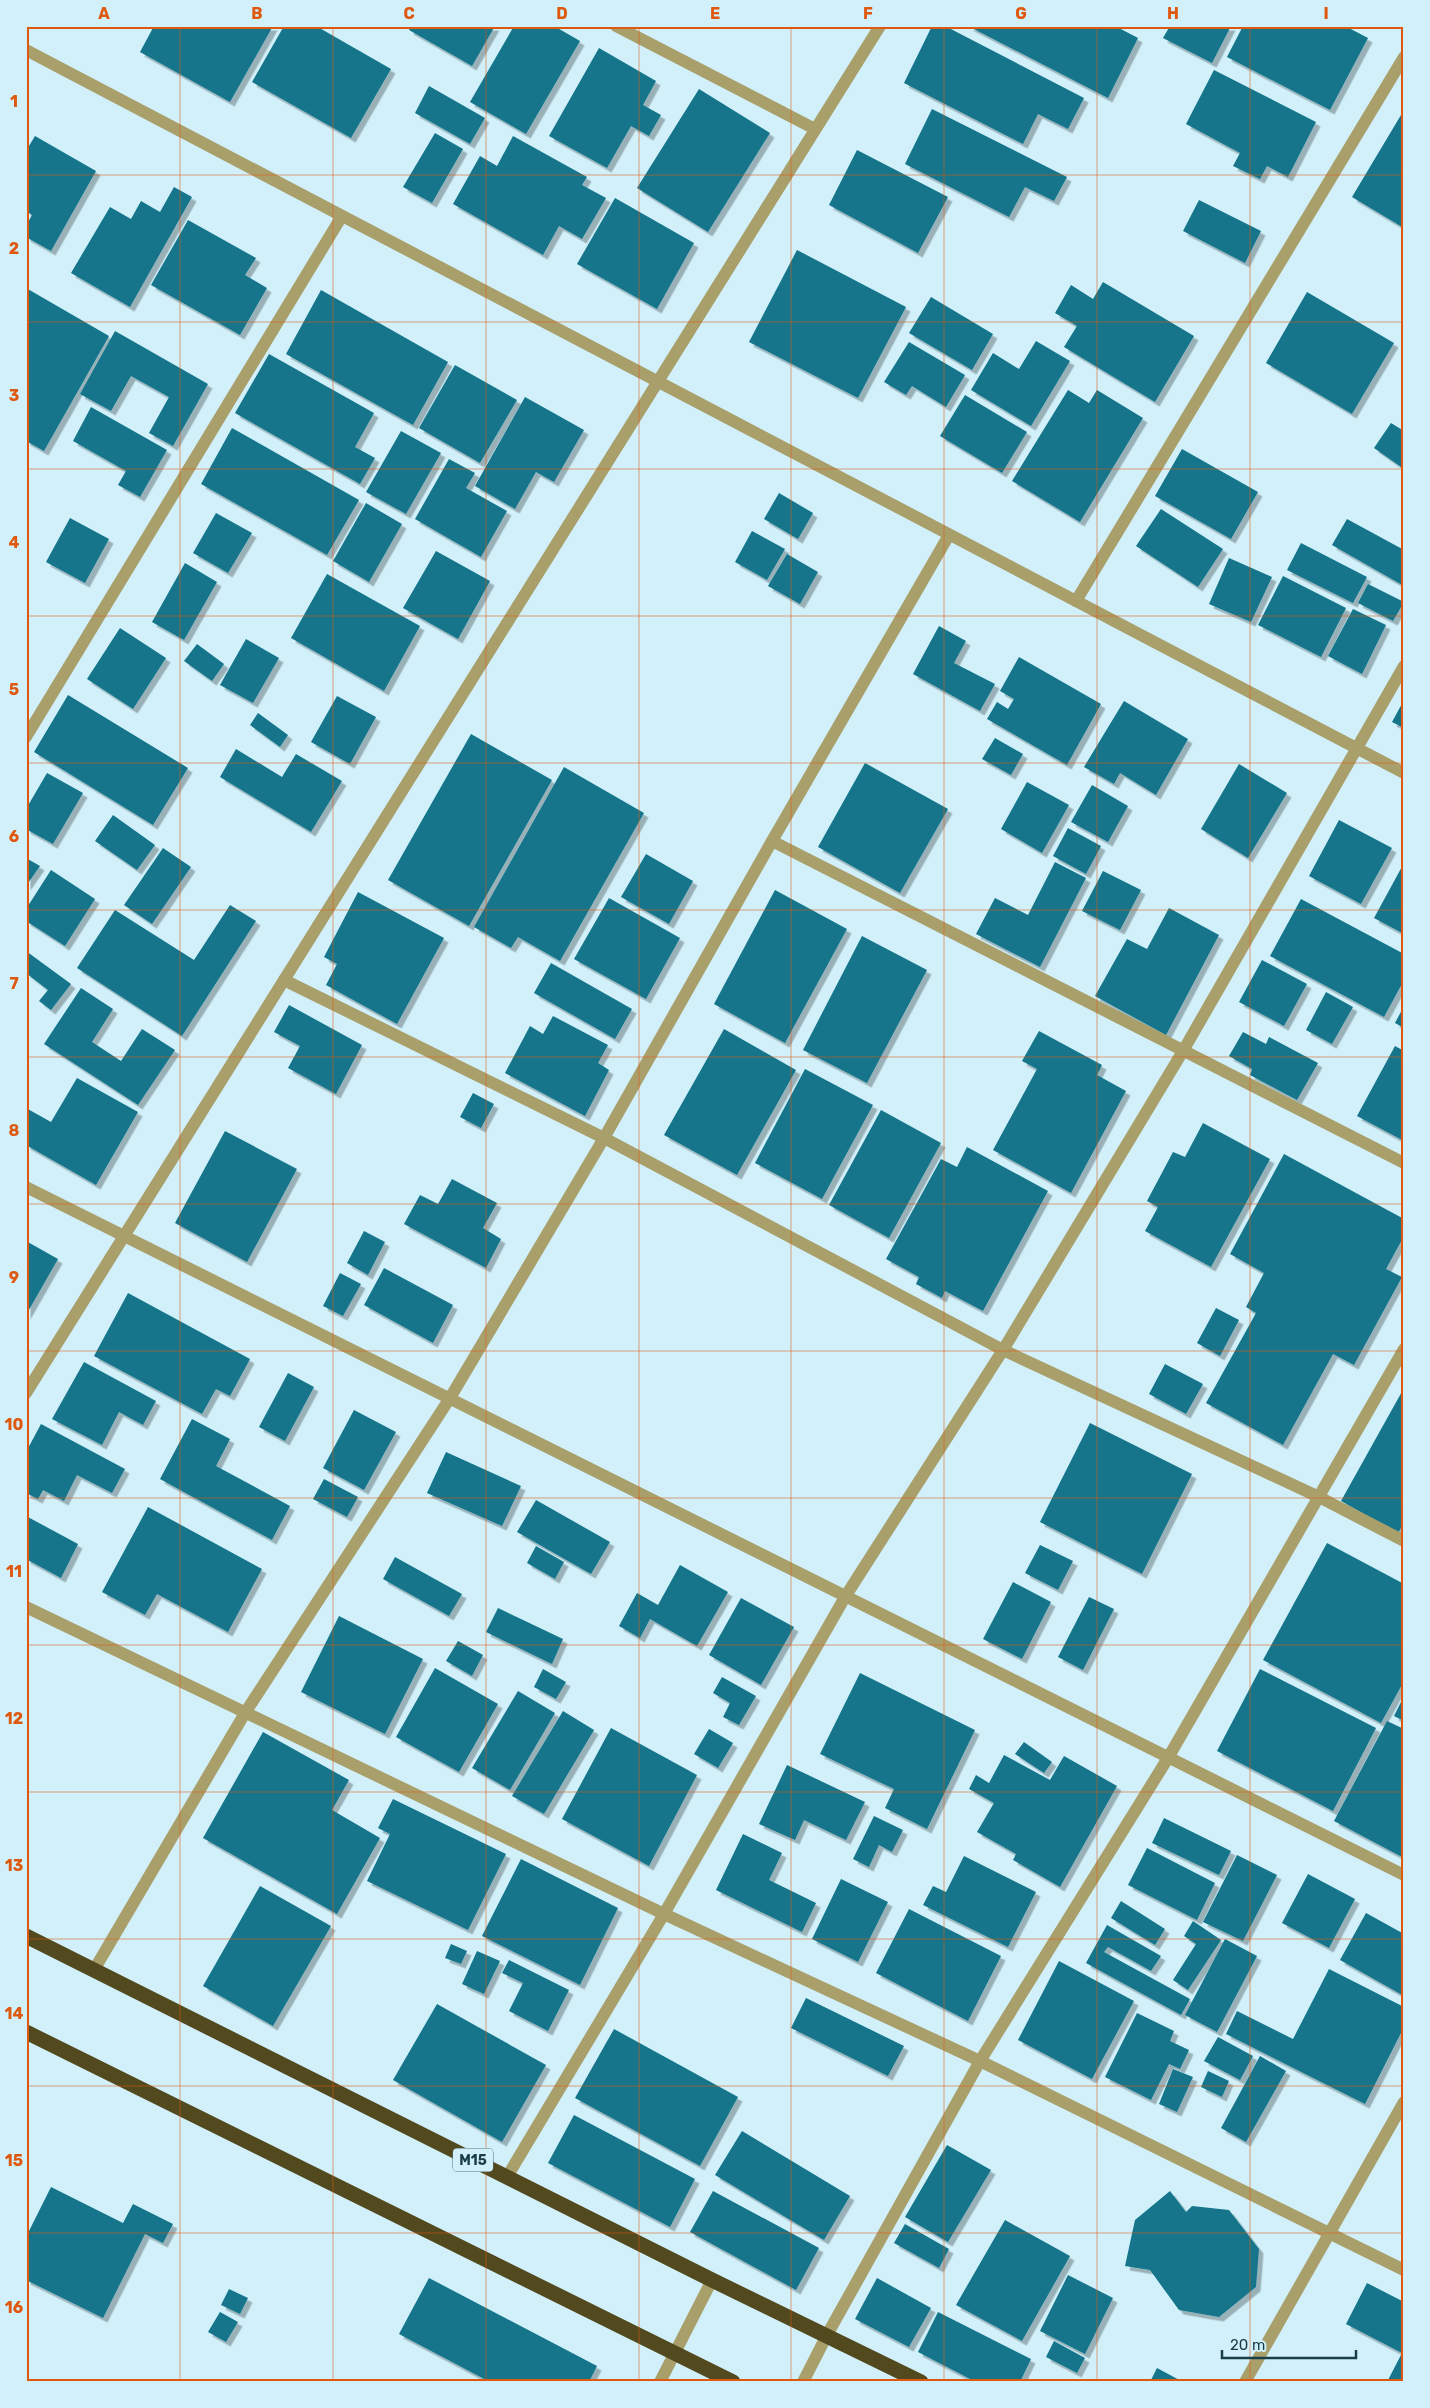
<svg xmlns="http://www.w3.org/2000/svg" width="1430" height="2408" viewBox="0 0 1430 2408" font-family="Rubik,sans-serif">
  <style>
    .building { fill: #12758b; filter: url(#shadow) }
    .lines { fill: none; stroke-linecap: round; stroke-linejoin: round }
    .street { stroke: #a99f6b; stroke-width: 12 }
    .highway { stroke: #52491e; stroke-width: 15 }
    .grid { fill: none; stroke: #de580f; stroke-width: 1; stroke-opacity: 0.55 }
    .labels { text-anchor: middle; stroke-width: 5; stroke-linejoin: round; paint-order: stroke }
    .shield { fill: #d1f0fa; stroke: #50737d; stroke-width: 1 }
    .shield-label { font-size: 14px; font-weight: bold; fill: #193e48 }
    .neatline { fill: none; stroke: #de580f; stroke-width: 2 }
    .grid-label { font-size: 16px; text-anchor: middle; font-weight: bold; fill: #de580f }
  </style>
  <defs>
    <filter id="shadow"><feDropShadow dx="4.5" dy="4.5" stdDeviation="0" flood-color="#0004"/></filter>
  </defs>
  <rect width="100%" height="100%" fill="#d1f0fa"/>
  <!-- building -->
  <g class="building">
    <path d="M154 26H273L230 102 140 52Z"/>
    <path d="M284 26H316L391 69 351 138 252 82Z"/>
    <path d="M411 26H495L472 66 409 30Z"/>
    <path d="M514 26H554L580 41 526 134 470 102Z"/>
    <path d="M932 26H945L1084 98 1068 129 1038 114 1023 144 904 83Z"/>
    <path d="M968 26H1115L1138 38 1108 98Z"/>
    <path d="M1170 26H1231L1212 63 1163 38Z"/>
    <path d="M1243 26H1345L1368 38 1330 110 1227 57Z"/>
    <path d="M599 48 656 81 643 105 661 115 649 136 631 126 607 168 549 136Z"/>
    <path d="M1214 70 1316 122 1288 177 1267 166 1260 179 1233 166 1240 153 1186 124Z"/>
    <path d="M429 86 485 118 470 144 415 113Z"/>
    <path d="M699 89 770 133 708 232 637 188Z"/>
    <path d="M932 109 1067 177 1054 201 1025 187 1009 217 905 164Z"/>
    <path d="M1404 110V228L1352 197Z"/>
    <path d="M435 133 463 149 432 203 403 187Z"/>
    <path d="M35 136 96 171 51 251 26 237V226L32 215 26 211V151Z"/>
    <path d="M513 136 587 177 582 185 606 198 582 239 559 226 543 255 453 204 480 156 497 166Z"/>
    <path d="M857 150 948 197 918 253 829 205Z"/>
    <path d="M174 187 192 197 130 307 71 273 110 207 131 219 141 201 160 212Z"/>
    <path d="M615 198 694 243 657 309 577 264Z"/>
    <path d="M1199 200 1261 231 1245 263 1183 231Z"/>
    <path d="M188 220 256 258 245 275 267 288 240 335 151 285Z"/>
    <path d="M797 250 906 307 858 398 749 342Z"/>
    <path d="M1103 282 1194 336 1155 402 1064 347 1077 326 1055 313 1071 285 1093 299Z"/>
    <path d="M26 288 109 336 44 451 26 441Z"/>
    <path d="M321 290 448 362 413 425 286 354Z"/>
    <path d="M1307 292 1394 343 1352 414 1266 363Z"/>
    <path d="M931 297 993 334 972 370 909 333Z"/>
    <path d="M115 331 208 384 173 446 149 433 169 397 131 376 111 411 80 394Z"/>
    <path d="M1036 341 1070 361 1031 426 971 390 993 353 1019 369Z"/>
    <path d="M909 342 965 375 946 407 912 386 906 395 884 382Z"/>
    <path d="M269 354 374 413 355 447 375 458 360 484 235 413Z"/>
    <path d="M455 365 517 400 480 463 419 428Z"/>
    <path d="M1068 390 1089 403 1097 390 1143 418 1080 522 1012 481Z"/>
    <path d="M965 395 1027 432 1002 473 940 436Z"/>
    <path d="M525 397 584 430 554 482 536 472 515 509 475 486Z"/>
    <path d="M91 407 167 450 140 497 118 485 126 471 73 441Z"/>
    <path d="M1391 423 1404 431V469L1374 448Z"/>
    <path d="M232 428 359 500 327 555 201 484Z"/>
    <path d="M401 431 441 453 406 514 366 492Z"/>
    <path d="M1182 449 1258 492 1231 539 1155 496Z"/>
    <path d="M449 459 475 473 466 488 507 511 481 557 415 519Z"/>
    <path d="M779 493 813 513 798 539 764 519Z"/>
    <path d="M366 503 402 524 369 582 333 561Z"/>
    <path d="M1161 509 1223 549 1198 587 1136 546Z"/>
    <path d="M216 513 252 533 228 573 193 553Z"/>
    <path d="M70 518 109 539 85 583 46 562Z"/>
    <path d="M1347 519 1404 550V586L1332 545Z"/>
    <path d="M752 531 785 549 767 580 735 562Z"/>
    <path d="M1301 543 1367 577 1353 603 1287 570Z"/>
    <path d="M436 551 490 581 458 639 403 608Z"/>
    <path d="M787 554 818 572 800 604 768 586Z"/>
    <path d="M1229 558 1272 577 1251 622 1209 604Z"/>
    <path d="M185 563 217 582 184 640 152 622Z"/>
    <path d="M327 574 420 626 384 691 291 638Z"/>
    <path d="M1283 576 1346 608 1321 657 1258 625Z"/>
    <path d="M1368 584 1404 602 1393 621 1358 603Z"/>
    <path d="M1353 609 1386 625 1362 674 1328 656Z"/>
    <path d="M939 626 966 641 954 663 995 684 980 711 913 674Z"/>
    <path d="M120 628 166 658 133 709 87 679Z"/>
    <path d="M246 639 279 658 253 703 220 685Z"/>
    <path d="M197 644 224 664 212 681 184 661Z"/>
    <path d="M1019 657 1101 704 1067 765 987 719 997 702 1008 709 1014 699 1000 691Z"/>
    <path d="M68 695 188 768 153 825 34 752Z"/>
    <path d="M337 696 376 717 350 764 311 742Z"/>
    <path d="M1404 700V728L1392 722Z"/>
    <path d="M1124 701 1188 739 1156 795 1120 773 1114 784 1084 767Z"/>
    <path d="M258 713 288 735 280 747 250 725Z"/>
    <path d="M471 734 552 780 469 926 388 880Z"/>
    <path d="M995 738 1023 754 1011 775 982 759Z"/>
    <path d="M236 749 282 777 296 754 342 781 311 832 220 777Z"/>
    <path d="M865 763 948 809 900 893 818 847Z"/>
    <path d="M1239 764 1287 793 1248 858 1201 829Z"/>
    <path d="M564 767 644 813 560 961 518 937 511 948 474 927Z"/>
    <path d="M47 773 83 793 53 844 26 829V809Z"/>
    <path d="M1027 782 1069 805 1042 853 1001 829Z"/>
    <path d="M1092 785 1128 806 1108 842 1071 822Z"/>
    <path d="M113 815 155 845 137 870 95 841Z"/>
    <path d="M1339 820 1392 848 1361 904 1309 876Z"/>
    <path d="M1068 828 1101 846 1086 874 1053 856Z"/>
    <path d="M163 848 191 867 152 924 124 905Z"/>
    <path d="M646 854 693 881 669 924 621 897Z"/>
    <path d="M26 858 40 866 26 886Z"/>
    <path d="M1055 862 1086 878 1040 967 976 934 995 898 1028 915Z"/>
    <path d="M1404 863V934L1374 918Z"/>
    <path d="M51 870 95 899 65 946 26 921V909Z"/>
    <path d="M1103 871 1141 890 1120 930 1082 911Z"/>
    <path d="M775 890 847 929 785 1043 714 1004Z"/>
    <path d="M358 892 444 938 397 1024 326 985 337 964 324 957Z"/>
    <path d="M609 898 680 938 646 999 574 959Z"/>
    <path d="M1301 899 1404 954V980L1384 1017 1270 956Z"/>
    <path d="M230 905 256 921 182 1036 77 968 115 910 194 960Z"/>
    <path d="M1169 908 1219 935 1166 1035 1095 996 1127 939 1147 949Z"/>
    <path d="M862 936 927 970 867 1083 803 1050Z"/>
    <path d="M26 951 71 984 51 1010 39 1001 48 990 26 973Z"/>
    <path d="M1262 960 1307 984 1284 1026 1239 1002Z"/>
    <path d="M551 963 632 1009 615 1039 534 993Z"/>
    <path d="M81 988 113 1009 92 1042 121 1061 142 1029 175 1050 138 1105 44 1044Z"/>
    <path d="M1326 992 1353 1007 1332 1044 1306 1030Z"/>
    <path d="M289 1005 362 1045 336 1094 288 1068 300 1046 274 1032Z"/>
    <path d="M1404 1006V1028L1395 1023Z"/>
    <path d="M553 1016 608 1045 598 1063 609 1070 585 1116 505 1073 530 1026 543 1034Z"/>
    <path d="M724 1029 796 1070 737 1175 664 1135Z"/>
    <path d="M1039 1031 1102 1065 1097 1075 1126 1091 1071 1193 993 1150 1037 1069 1022 1061Z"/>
    <path d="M1243 1032 1266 1044 1269 1037 1318 1063 1297 1100 1250 1075 1252 1069 1229 1056Z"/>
    <path d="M1395 1046 1404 1051V1141L1357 1116Z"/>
    <path d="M805 1069 873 1105 822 1199 755 1163Z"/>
    <path d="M77 1078 138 1112 96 1185 26 1145V1108L51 1122Z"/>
    <path d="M473 1093 494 1104 481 1128 460 1117Z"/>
    <path d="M881 1110 941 1143 889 1238 829 1205Z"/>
    <path d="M1203 1123 1270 1159 1211 1267 1145 1231 1158 1207 1147 1201 1173 1152 1185 1157Z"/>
    <path d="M225 1131 297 1169 247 1262 175 1223Z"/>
    <path d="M967 1147 1048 1191 983 1311 945 1291 942 1298 916 1284 919 1277 886 1259 941 1159 957 1167Z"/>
    <path d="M1284 1154 1404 1219V1236L1386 1269 1402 1277 1354 1365 1333 1354 1283 1445 1206 1403 1256 1313 1246 1307 1264 1273 1230 1254Z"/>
    <path d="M452 1179 497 1203 483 1228 501 1239 486 1268 404 1224 420 1195 438 1204Z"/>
    <path d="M364 1231 385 1242 368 1275 347 1263Z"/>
    <path d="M26 1241 58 1259 26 1315Z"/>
    <path d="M384 1268 453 1305 433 1343 364 1305Z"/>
    <path d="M340 1273 361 1284 343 1316 323 1306Z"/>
    <path d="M128 1293 250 1359 230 1396 216 1389 202 1414 94 1356Z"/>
    <path d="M1216 1308 1239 1320 1220 1356 1197 1343Z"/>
    <path d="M84 1362 156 1401 143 1425 119 1412 102 1445 52 1419Z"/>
    <path d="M1165 1364 1203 1384 1186 1414 1149 1394Z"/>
    <path d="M288 1373 314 1387 285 1441 259 1427Z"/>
    <path d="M1404 1388V1523L1398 1533 1341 1501Z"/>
    <path d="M354 1410 396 1432 364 1490 323 1468Z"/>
    <path d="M192 1419 230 1439 216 1466 290 1506 272 1540 160 1479Z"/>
    <path d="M1090 1423 1192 1474 1142 1574 1040 1522Z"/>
    <path d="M41 1424 125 1469 112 1493 77 1475 64 1501 43 1490 38 1499 26 1493V1452Z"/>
    <path d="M446 1452 521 1486 502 1526 427 1493Z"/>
    <path d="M324 1479 358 1497 347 1517 313 1499Z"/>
    <path d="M536 1500 610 1542 591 1574 517 1532Z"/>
    <path d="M148 1507 262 1569 228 1632 157 1594 145 1615 102 1592Z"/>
    <path d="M26 1516 78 1544 61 1578 26 1559Z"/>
    <path d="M1327 1543 1404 1584V1681L1381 1723 1263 1660Z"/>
    <path d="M1040 1545 1073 1561 1058 1590 1025 1573Z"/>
    <path d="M536 1546 564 1562 555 1579 527 1563Z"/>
    <path d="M395 1557 462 1594 449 1616 383 1579Z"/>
    <path d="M680 1565 728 1592 697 1646 650 1619 640 1638 619 1626 637 1593 658 1605Z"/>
    <path d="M1013 1582 1051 1602 1022 1659 983 1639Z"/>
    <path d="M1089 1597 1114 1609 1083 1670 1058 1657Z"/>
    <path d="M741 1598 794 1627 761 1685 709 1655Z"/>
    <path d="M498 1608 563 1639 552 1664 486 1632Z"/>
    <path d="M339 1616 423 1659 385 1734 301 1692Z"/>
    <path d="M458 1641 483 1655 472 1676 446 1661Z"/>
    <path d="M435 1668 498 1704 459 1772 396 1737Z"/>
    <path d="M543 1669 566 1682 556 1699 534 1687Z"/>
    <path d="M1260 1669 1376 1728 1333 1811 1217 1751Z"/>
    <path d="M860 1673 975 1730 927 1829 885 1808 894 1789 820 1754Z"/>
    <path d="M722 1677 756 1696 739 1725 723 1717 730 1703 713 1693Z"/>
    <path d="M518 1691 555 1713 510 1790 472 1768Z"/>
    <path d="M1404 1696V1721L1394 1716Z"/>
    <path d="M563 1711 594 1730 544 1814 512 1796Z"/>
    <path d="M1387 1721 1404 1729V1858L1334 1821Z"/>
    <path d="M611 1728 697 1775 649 1866 562 1819Z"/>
    <path d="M709 1729 733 1743 718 1768 694 1754Z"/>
    <path d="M263 1732 349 1780 332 1810 380 1838 337 1914 203 1838Z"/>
    <path d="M1024 1742 1052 1762 1044 1773 1015 1754Z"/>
    <path d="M1004 1755 1050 1780 1064 1756 1117 1786 1060 1887 1013 1860 1016 1854 977 1832 994 1803 969 1789 976 1775 989 1783Z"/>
    <path d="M787 1765 865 1802 846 1840 804 1820 795 1840 759 1824Z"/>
    <path d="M393 1799 506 1854 468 1930 367 1881 390 1834 378 1828Z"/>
    <path d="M874 1816 903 1830 892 1852 879 1845 869 1867 853 1859Z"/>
    <path d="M1164 1818 1231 1851 1219 1875 1152 1843Z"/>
    <path d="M743 1834 782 1853 769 1880 816 1903 802 1932 716 1890Z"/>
    <path d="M1147 1848 1215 1883 1197 1920 1128 1885Z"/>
    <path d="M1237 1855 1277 1875 1243 1941 1203 1922Z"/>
    <path d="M964 1856 1036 1892 1008 1947 923 1905 933 1886 946 1892Z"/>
    <path d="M521 1859 618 1908 580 1985 482 1936Z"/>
    <path d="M1308 1874 1355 1899 1329 1948 1282 1923Z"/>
    <path d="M841 1879 888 1902 858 1962 812 1939Z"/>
    <path d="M260 1886 331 1926 273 2026 203 1986Z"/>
    <path d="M1121 1901 1165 1929 1155 1945 1111 1918Z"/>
    <path d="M909 1909 1001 1956 968 2021 876 1973Z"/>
    <path d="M1366 1913 1404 1934V1996L1340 1960Z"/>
    <path d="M1193 1921 1221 1940 1188 1990 1173 1980 1196 1944 1184 1936Z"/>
    <path d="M1107 1925 1161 1956 1151 1971 1108 1947 1104 1952 1190 1999 1181 2015 1086 1963Z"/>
    <path d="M1225 1939 1257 1956 1217 2032 1185 2015Z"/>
    <path d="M451 1944 467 1951 461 1964 445 1958Z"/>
    <path d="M477 1951 500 1961 484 1994 462 1984Z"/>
    <path d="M509 1960 569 1990 548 2031 509 2011 523 1983 502 1973Z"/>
    <path d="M1059 1961 1134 2001 1092 2079 1018 2040Z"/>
    <path d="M1329 1969 1404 2007V2027L1365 2104 1226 2034 1237 2011 1293 2039Z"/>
    <path d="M806 1998 904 2046 888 2076 791 2028Z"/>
    <path d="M437 2004 546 2065 502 2142 393 2080Z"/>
    <path d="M1137 2013 1174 2031 1170 2041 1189 2050 1180 2069 1169 2064 1151 2100 1105 2077Z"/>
    <path d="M614 2029 738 2097 700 2166 575 2098Z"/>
    <path d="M1218 2037 1253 2056 1240 2080 1204 2061Z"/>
    <path d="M1260 2056 1286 2071 1246 2142 1221 2128Z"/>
    <path d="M1173 2069 1193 2077 1177 2112 1159 2104Z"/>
    <path d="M1208 2071 1229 2081 1222 2097 1201 2087Z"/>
    <path d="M574 2115 695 2179 670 2227 548 2163Z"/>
    <path d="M742 2131 850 2196 824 2240 715 2175Z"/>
    <path d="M947 2145 991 2170 948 2242 905 2217Z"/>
    <path d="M51 2187 123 2223 133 2204 173 2224 163 2243 145 2234 103 2318 26 2280V2237Z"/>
    <path d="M713 2191 819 2248 796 2290 690 2232Z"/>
    <path d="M1170 2191 1186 2212 1192 2206 1229 2210 1259 2249 1256 2287 1219 2317 1179 2310 1150 2270 1125 2266 1135 2220Z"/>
    <path d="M1005 2220 1070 2256 1022 2341 956 2305Z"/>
    <path d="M905 2224 949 2249 939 2268 894 2243Z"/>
    <path d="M1068 2275 1113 2298 1085 2354 1040 2331Z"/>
    <path d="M429 2278 597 2366 589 2382H490L399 2334Z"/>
    <path d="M877 2278 931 2308 909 2347 855 2319Z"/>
    <path d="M1367 2283 1404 2302V2382H1387L1402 2353 1346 2324Z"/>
    <path d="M229 2289 248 2298 240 2314 221 2305Z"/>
    <path d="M220 2312 238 2322 226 2342 208 2332Z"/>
    <path d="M938 2312 1031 2359 1020 2382H976L918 2352Z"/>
    <path d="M1054 2341 1085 2358 1077 2373 1046 2357Z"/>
    <path d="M1157 2368 1183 2382H1150Z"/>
  </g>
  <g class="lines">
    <!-- street -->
    <g class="street">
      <path d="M616 26 815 129"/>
      <path d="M26 50 1404 773"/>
      <path d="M1076 601 1404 57"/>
      <path d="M26 737 342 216"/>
      <path d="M772 841 1404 1163"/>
      <path d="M284 980 604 1138 1003 1350 1319 1497 1404 1541"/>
      <path d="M26 1187 1404 1875"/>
      <path d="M26 1393 880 26"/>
      <path d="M26 1607 664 1914 980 2061 1404 2270"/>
      <path d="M94 1970 245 1713 450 1398 604 1138 772 841 949 535"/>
      <path d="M507 2177 664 1914 845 1597 1003 1350 1183 1051 1404 666"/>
      <path d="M660 2382 712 2280"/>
      <path d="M803 2382 827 2335 980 2061 1168 1758 1404 1349"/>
      <path d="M1245 2382 1404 2102"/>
    </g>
    <!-- highway -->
    <g class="highway">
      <path d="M26 1936 712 2280 921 2382"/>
      <path d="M26 2032 733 2382"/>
    </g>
  </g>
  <!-- grid -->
  <path class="grid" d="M180 26V2382M333 26V2382M486 26V2382M639 26V2382M791 26V2382M944 26V2382M1097 26V2382M1250 26V2382M26 175H1404M26 322H1404M26 469H1404M26 616H1404M26 763H1404M26 910H1404M26 1057H1404M26 1204H1404M26 1351H1404M26 1498H1404M26 1645H1404M26 1792H1404M26 1939H1404M26 2086H1404M26 2233H1404"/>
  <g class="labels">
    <!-- shield labels -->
    <rect class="shield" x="453" y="2148.5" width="40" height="23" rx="4"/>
    <g class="shield-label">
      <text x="473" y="2165">M15</text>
    </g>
  </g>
  <!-- border -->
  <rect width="1430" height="2408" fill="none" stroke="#d1f0fa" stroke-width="55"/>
  <!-- scale -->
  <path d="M1222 2350v8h134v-8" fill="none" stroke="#193e48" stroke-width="2.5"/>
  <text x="1230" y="2350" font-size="15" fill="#193e48" stroke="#d1f0fa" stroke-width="4" paint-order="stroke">20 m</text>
  <rect x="28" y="28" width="1374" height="2352" class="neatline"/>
  <g class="grid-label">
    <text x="104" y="19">A</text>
    <text x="257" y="19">B</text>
    <text x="409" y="19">C</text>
    <text x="562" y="19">D</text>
    <text x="715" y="19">E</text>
    <text x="868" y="19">F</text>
    <text x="1021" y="19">G</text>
    <text x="1173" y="19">H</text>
    <text x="1326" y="19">I</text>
    <text x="14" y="107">1</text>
    <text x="14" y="254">2</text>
    <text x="14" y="401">3</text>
    <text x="14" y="548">4</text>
    <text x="14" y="695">5</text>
    <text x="14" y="842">6</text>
    <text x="14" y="989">7</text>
    <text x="14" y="1136">8</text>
    <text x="14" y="1283">9</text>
    <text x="14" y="1430">10</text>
    <text x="14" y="1577">11</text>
    <text x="14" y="1724">12</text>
    <text x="14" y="1871">13</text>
    <text x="14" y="2019">14</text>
    <text x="14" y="2166">15</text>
    <text x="14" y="2313">16</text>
  </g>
</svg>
